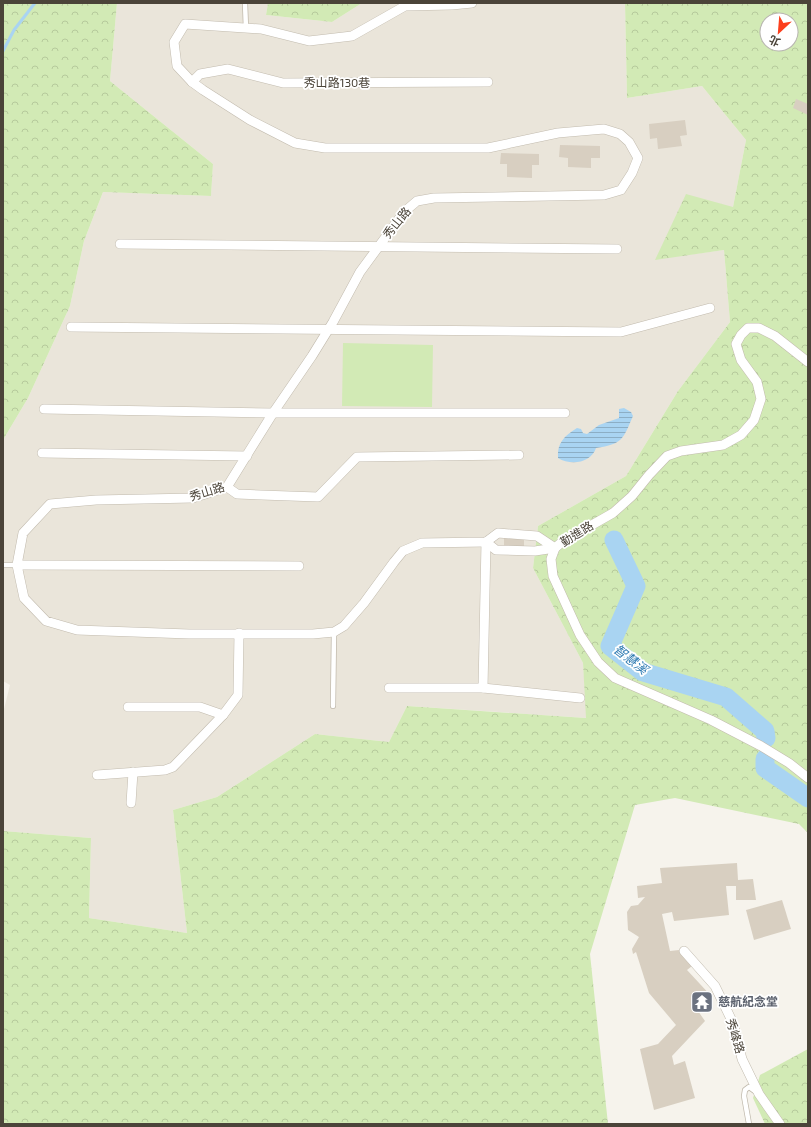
<svg xmlns="http://www.w3.org/2000/svg" width="811" height="1127" viewBox="0 0 811 1127" font-family="'Exo 2','Noto Sans TC',sans-serif">
  <style>
    .residential { fill: #eae5da }
    .forest { fill: url(#forest-crowns); fill-rule: evenodd }
    .garden { fill: #d2eab5 }
    .water { fill: url(#water-rules) }
    .lines { fill: none; stroke-linecap: round; stroke-linejoin: round }
    .stream { stroke: #a9d4f2; stroke-width: 3 }
    .river { stroke: #a9d4f2; stroke-width: 19 }
    .building { fill: #d8cfc1 }
    .lane-casing { stroke: #c2bbae; stroke-width: 6 }
    .street-casing { stroke: #c2bbae; stroke-width: 10 }
    .lane { stroke: #fff; stroke-width: 4.5 }
    .street { stroke: #fff; stroke-width: 9 }
    .labels { text-anchor: middle; stroke-width: 3.5; stroke-linejoin: round; paint-order: stroke }
    .street-label { font-size: 12px; fill: #4b4439; stroke: #fff }
    .worship-label { font-size: 12px; font-weight: bold; fill: #5b616d; stroke: #fff; text-anchor: start }
    .water-label { font-size: 13px; font-style: italic; fill: #2e7ab2; stroke: #fff }
  </style>
  <defs>
    <pattern id="forest-crowns" width="20" height="18" patternUnits="userSpaceOnUse"><rect width="20" height="18" fill="#d2eab5"/><path d="M2 6a3 3 0 1 1 6 0M12 15a3 3 0 1 1 6 0" fill="none" stroke="#b6ca9c"/></pattern>
    <pattern id="water-rules" width="6" height="5" patternUnits="userSpaceOnUse"><rect width="6" height="5" fill="#a9d4f2"/><path d="M0 2.5h6" fill="none" stroke="#8caec5"/></pattern>
  </defs>
  <rect width="100%" height="100%" fill="#f6f3ec"/>
  <!-- residential -->
  <path class="residential" d="M117 3H268L266 15 332 22 362 3H625L627 98 702 86 746 140 733 207 656 259 724 250 730 322 678 391 626 476 538 526 533 568 583 663 587 718 407 706 389 742 315 734 217 797 173 810 187 933 89 918 91 838 3 831V713L10 685 3 681V440L28 398 70 306 84 241 103 192 211 196 213 164 110 81Z"/>
  <!-- forest -->
  <g class="forest">
    <path d="M3 3H117L110 81 213 164 211 196 103 192 84 241 70 306 28 398 3 440Z"/>
    <path d="M268 3H362L332 22 266 15Z"/>
    <path d="M625 3H808V833L799 824 675 798 635 805 590 954 608 1124H3V831L91 838 89 918 187 933 173 810 217 797 315 734 389 742 407 706 586 718 583 663 533 568 538 526 626 476 678 391 730 322 724 250 655 260 686 194 733 207 746 140 702 86 627 98ZM767 20H791V44H767Z"/>
    <path d="M808 1049V1124H765L753 1098 760 1075Z"/>
  </g>
  <!-- garden -->
  <path class="garden" d="M343 343 433 345 432 407 342 406Z"/>
  <!-- water -->
  <path class="water" d="M624 408 631 412 633 416C623 439 623 444 596 448 591 463 571 466 558 458 557 443 564 436 577 428L581 429 583 433 587 434 599 425 619 418V409Z"/>
  <g class="lines">
    <!-- stream -->
    <path class="stream" d="M3 51 14 30 35 3"/>
    <!-- river -->
    <g class="river">
      <path d="M614 540 636 586 610 646 643 672 726 697 765 731 766 738"/>
      <path d="M765 759V768L808 798"/>
    </g>
  </g>
  <!-- building -->
  <g class="building">
    <path d="M796 99 808 104V115L793 108Z"/>
    <path d="M685 120 687 135 680 136 682 146 658 149 657 138 650 139 649 124Z"/>
    <path d="M560 145 600 146V158H591V168L568 167V158L559 157Z"/>
    <path d="M501 153 539 154V165H532V178L507 177V164H500Z"/>
    <path d="M504 538 524 539V547L504 546Z"/>
    <path d="M737 863 738 880 753 879 756 900H736V886H726L729 915 674 921 672 912 662 914 670 951 679 950 692 966 687 970 713 998 698 1011 705 1021 672 1056 674 1065 685 1061 695 1098 654 1110 640 1049 658 1044 676 1025 649 993 636 952 633 954 632 949 639 937 628 930 627 912 631 906 638 905 645 897 638 898 637 886 662 883 660 868Z"/>
    <path d="M782 900 791 929 754 940 746 910Z"/>
  </g>
  <g class="lines">
    <!-- lane casing -->
    <g class="lane-casing">
      <g id="lane">
        <path d="M245 3 246 29"/>
        <path d="M3 565H17"/>
        <path d="M333 706 334 632"/>
        <path d="M749 1124 744 1096 745 1090 749 1087 756 1092"/>
      </g>
    </g>
    <!-- street casing -->
    <g class="street-casing">
      <g id="street">
        <path d="M472 3 452 5 405 6 352 36 309 41 261 29 185 24 174 42 177 66 192 82 203 90 250 120 295 143 325 148H488L558 133 604 129 620 134 629 142 638 158 632 173 621 190 604 195 434 198 417 201 404 212 360 272 333 322 312 356 273 413 227 487 193 498 96 500 50 504 23 533 17 565 24 598 46 621 77 630 189 634H313L334 632 344 626 364 603 394 562 403 551 422 543 486 542 498 533 537 536 555 548"/>
        <path d="M192 82 200 74 228 69 283 83 488 82"/>
        <path d="M120 244 617 249"/>
        <path d="M71 327 621 332 710 308"/>
        <path d="M808 362 775 336 759 328H748L741 335 736 344 741 360 757 382 761 399 754 420 741 435 723 445 681 451 667 456 649 475 632 496 613 513 562 542 555 548 551 559 553 576 580 635 598 662 615 678 711 720 761 746 789 763 808 778"/>
        <path d="M44 409 273 413H565"/>
        <path d="M42 453 247 456"/>
        <path d="M227 487 237 494 318 497 357 457 519 455"/>
        <path d="M486 542 496 550 535 551 555 548"/>
        <path d="M17 565 299 566"/>
        <path d="M389 688H483L580 698"/>
        <path d="M483 688 486 542"/>
        <path d="M128 707H200L223 715"/>
        <path d="M97 775 165 770 173 767 223 715 238 695 239 633"/>
        <path d="M131 803 133 772"/>
        <path d="M684 951 715 986 733 1023 742 1059 759 1094 780 1124"/>
      </g>
    </g>
    <!-- lane -->
    <use href="#lane" class="lane"/>
    <!-- street -->
    <use href="#street" class="street"/>
  </g>
  <!-- icons -->
  <defs>
    <g id="temple-square" transform="scale(1.15)"><rect x="-9" y="-9" width="18" height="18" rx="4" fill="#6b7280" stroke="#fff"/><path d="M0-6L5-2H3V0L6.5 2.5H4V6H1.5V3h-3V6H-4V2.5H-6.5L-3 0V-2H-5Z" fill="#fff"/></g>
  </defs>
  <g fill-rule="evenodd">
    <use href="#temple-square" x="702" y="1002"/>
  </g>
  <g class="labels">
    <!-- street labels -->
    <g class="street-label">
      <text x="337" y="87">秀山路130巷</text>
      <text transform="translate(397 223) rotate(-51)" y="4">秀山路</text>
      <text transform="translate(207 492) rotate(-17)" y="4">秀山路</text>
      <text transform="translate(577 534) rotate(-32)" y="4">勤進路</text>
      <text transform="translate(735 1036) rotate(73)" y="4">秀峰路</text>
    </g>
    <!-- worship labels -->
    <g class="worship-label">
      <text x="718" y="1006">慈航紀念堂</text>
    </g>
    <!-- water labels -->
    <g class="water-label">
      <text transform="translate(631 659) rotate(38)" y="5">智慧溪</text>
    </g>
  </g>
  <!-- border -->
  <rect width="811" height="1127" fill="none" stroke="#4b4439" stroke-width="8"/>
  <!-- north arrow -->
  <g transform="translate(779 32) rotate(206)"><circle r="19" fill="#ffffff" stroke="#b7b4b0"/>
  <path d="M0-3L7 15L0 10L-7 15Z" fill="#fc3f1d"/>
  <text y="-6" font-size="11" font-weight="bold" text-anchor="middle" fill="#4b4439">北</text>
  </g>
</svg>
